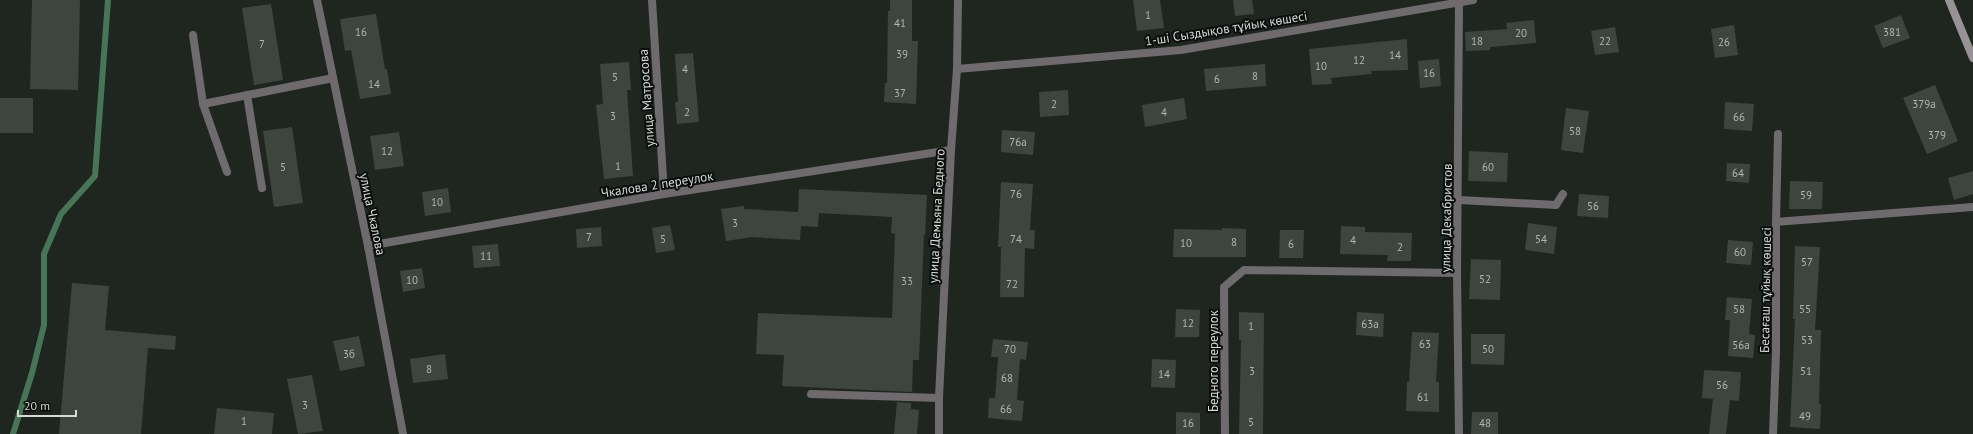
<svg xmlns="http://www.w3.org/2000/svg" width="1973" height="434" viewBox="0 0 1973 434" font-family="'PT Sans',sans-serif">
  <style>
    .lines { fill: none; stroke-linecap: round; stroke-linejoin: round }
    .stream { stroke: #487458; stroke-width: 6 }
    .building { fill: #3e453f }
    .lane { stroke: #6e6a6d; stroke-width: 8 }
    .street { stroke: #6e6a6d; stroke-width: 8 }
    .secondary { stroke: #989297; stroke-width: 8 }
    .labels { text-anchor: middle; stroke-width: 4; stroke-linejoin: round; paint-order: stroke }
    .number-label { font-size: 11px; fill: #b0b5b1 }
    .street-label { font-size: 13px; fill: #d6dad7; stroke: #0b0e0c }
  </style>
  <rect width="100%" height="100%" fill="#1f2620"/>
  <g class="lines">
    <!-- stream -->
    <path class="stream" d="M13 434 32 373 44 325V254L61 214 95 176 108 0"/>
  </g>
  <!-- building -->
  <g class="building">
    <path d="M32 0H80L78 90 30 89Z"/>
    <path d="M890 0H912V41H918L916 104 884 102 885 83H887L888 11H890Z"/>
    <path d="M1133 0H1160L1164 28 1137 31Z"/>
    <path d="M1233 0H1252L1254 14 1235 16Z"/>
    <path d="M271 4 283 80 254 85 242 8Z"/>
    <path d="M376 14 385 69H387L391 94 360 99 351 50 345 51 340 19Z"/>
    <path d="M1901 15 1910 38 1883 48 1874 26Z"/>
    <path d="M1534 20 1536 43 1490 47V50L1466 51 1465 32 1507 29 1506 23Z"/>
    <path d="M1734 25 1738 55 1715 58 1711 29Z"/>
    <path d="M1615 27 1619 52 1595 55 1591 31Z"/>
    <path d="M1407 39 1408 70 1371 71 1372 74 1331 78 1332 84 1312 85 1309 49Z"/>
    <path d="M693 53 699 122 677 124 675 102H678L675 54Z"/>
    <path d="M1439 59 1441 86 1420 88 1418 61Z"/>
    <path d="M629 62 631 90H627L633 176 604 179 596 105 603 104 600 64Z"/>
    <path d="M1265 64 1266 86 1206 91 1204 69Z"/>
    <path d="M1935 85 1958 141 1927 154 1903 98Z"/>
    <path d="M1068 90 1069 115 1040 117 1039 92Z"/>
    <rect x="0" y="98" width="33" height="35"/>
    <path d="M1184 98 1187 119 1145 127 1142 105Z"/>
    <path d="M1725 102 1754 104 1752 131 1724 129Z"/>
    <path d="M1566 108 1589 111 1583 153 1561 150Z"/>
    <path d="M292 127 303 203 274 207 263 131Z"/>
    <path d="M1002 130 1035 132 1033 155 1001 152Z"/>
    <path d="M399 132 404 166 375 170 370 136Z"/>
    <path d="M1469 151 1508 153 1507 182 1468 181Z"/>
    <path d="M1727 163 1750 164 1749 183 1726 181Z"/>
    <path d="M1973 171V194L1954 200 1948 178Z"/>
    <path d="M1790 181 1823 182 1822 209H1789Z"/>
    <path d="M1001 182 1033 184 1030 230H1035L1034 249 1025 248 1024 297H1000L1001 247H998Z"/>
    <path d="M448 188 451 212 425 216 422 192Z"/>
    <path d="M799 189 927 195 925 235H924L919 360H913L912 392 782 386 784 355 756 354 758 313 892 318 895 234 891 233 892 217 819 213 818 227 801 226 800 240 752 237 726 241 721 209 744 206V209L798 212Z"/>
    <path d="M1579 194 1609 196 1608 218 1577 216Z"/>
    <path d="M1528 223 1557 227 1554 254 1525 250Z"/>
    <path d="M670 225 675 250 656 253 652 228Z"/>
    <path d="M1341 226 1365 227V232L1412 233 1411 261H1387L1388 255 1340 254Z"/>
    <path d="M601 227 602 246 577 248 576 229Z"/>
    <path d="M1222 228 1246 229V257H1173L1174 229 1222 230Z"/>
    <path d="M1280 230H1304L1303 258H1279Z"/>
    <path d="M1728 240 1753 242 1751 265 1726 263Z"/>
    <path d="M498 244 500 266 474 268 472 246Z"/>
    <path d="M1795 246 1820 247 1815 330H1821L1819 404H1821L1820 429 1790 427 1795 319H1793Z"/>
    <path d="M1471 259 1501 260 1500 300 1469 299Z"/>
    <path d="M422 268 425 288 403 292 400 271Z"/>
    <path d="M72 283 109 286 105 330 176 336 175 350 148 348 141 434H59Z"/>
    <path d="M1727 297 1752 299 1749 334 1755 335 1753 358 1728 356 1730 320H1725Z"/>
    <path d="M1176 309 1200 310 1199 337H1175Z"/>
    <path d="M1239 312 1264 313 1263 434H1239L1241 340H1239Z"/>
    <path d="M1357 312 1384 314 1383 337 1356 335Z"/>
    <path d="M1412 332 1439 333 1436 382H1439V412L1406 411 1407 382H1409Z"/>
    <path d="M1471 334H1505L1504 365 1471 364Z"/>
    <path d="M359 336 365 366 340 371 333 341Z"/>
    <path d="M993 339 1028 342 1026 360 1020 359 1017 400 1024 401 1022 421 988 418 989 398H995L998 357H991Z"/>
    <path d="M445 354 448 379 413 383 410 359Z"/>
    <path d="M1152 359 1176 360 1175 388 1151 387Z"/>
    <path d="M1704 370 1741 372 1739 401 1730 400 1726 434H1709L1713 399 1702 398Z"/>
    <path d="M312 375 323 431 298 434 287 379Z"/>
    <path d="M897 402 911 403V409L919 410 917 434H894Z"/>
    <path d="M217 408 274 413 272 434H214Z"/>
    <path d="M1176 412 1200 413V434H1176Z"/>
    <path d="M1472 412H1498V434H1471Z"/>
  </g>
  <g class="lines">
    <!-- lane -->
    <path class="lane" d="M811 394 939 398"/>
    <!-- street -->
    <g class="street">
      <path d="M317 0 368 246 403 434"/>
      <path d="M652 0 664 194"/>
      <path d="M193 35 203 104 227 172"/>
      <path d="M957 69 1181 50 1473 0"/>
      <path d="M247 95 262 188"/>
      <path d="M203 104 333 78"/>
      <path d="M1459 200 1556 205 1563 194"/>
      <path d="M1776 222 1778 134"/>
      <path d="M368 246 664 194 951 150"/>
      <path d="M939 434V398L951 150 957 69 958 0"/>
      <path d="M1225 434 1224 287 1244 270 1457 273"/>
      <path d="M1459 434 1457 273 1459 2"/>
      <path d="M1773 434 1776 352V222L1973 207"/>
    </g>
    <!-- secondary -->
    <path class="secondary" d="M1949 0 1973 58"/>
  </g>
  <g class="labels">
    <!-- number labels -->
    <g class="number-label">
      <text x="1148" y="19">1</text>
      <text x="900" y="27">41</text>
      <text x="361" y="36">16</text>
      <text x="1892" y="36">381</text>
      <text x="1521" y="37">20</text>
      <text x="1477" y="45">18</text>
      <text x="1605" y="45">22</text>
      <text x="1724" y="46">26</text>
      <text x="262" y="48">7</text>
      <text x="902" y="58">39</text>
      <text x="1395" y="59">14</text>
      <text x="1359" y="64">12</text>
      <text x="1321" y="70">10</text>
      <text x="685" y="73">4</text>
      <text x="1429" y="77">16</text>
      <text x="1255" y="80">8</text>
      <text x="615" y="81">5</text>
      <text x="1217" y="83">6</text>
      <text x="374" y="88">14</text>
      <text x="900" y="97">37</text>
      <text x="1054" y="108">2</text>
      <text x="1924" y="108">379а</text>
      <text x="687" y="116">2</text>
      <text x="1164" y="116">4</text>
      <text x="613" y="120">3</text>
      <text x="1739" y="121">66</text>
      <text x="1575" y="135">58</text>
      <text x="1937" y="139">379</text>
      <text x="1018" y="146">76а</text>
      <text x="387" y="155">12</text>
      <text x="618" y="170">1</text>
      <text x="283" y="171">5</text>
      <text x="1488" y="171">60</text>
      <text x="1738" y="177">64</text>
      <text x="1016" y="198">76</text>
      <text x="1806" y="199">59</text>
      <text x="437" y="206">10</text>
      <text x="1593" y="210">56</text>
      <text x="735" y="227">3</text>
      <text x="589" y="241">7</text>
      <text x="663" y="243">5</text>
      <text x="1016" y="243">74</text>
      <text x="1541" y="243">54</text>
      <text x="1353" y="244">4</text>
      <text x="1234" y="246">8</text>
      <text x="1186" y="247">10</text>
      <text x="1291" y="248">6</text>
      <text x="1400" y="251">2</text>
      <text x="1740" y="256">60</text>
      <text x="486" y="260">11</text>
      <text x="1807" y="266">57</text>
      <text x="1485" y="283">52</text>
      <text x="412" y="284">10</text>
      <text x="907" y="285">33</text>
      <text x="1012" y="288">72</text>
      <text x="1739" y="313">58</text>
      <text x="1805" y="313">55</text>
      <text x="1188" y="327">12</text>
      <text x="1370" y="328">63а</text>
      <text x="1251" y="330">1</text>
      <text x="1807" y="344">53</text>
      <text x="1425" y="348">63</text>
      <text x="1741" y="349">56а</text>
      <text x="1010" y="353">70</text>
      <text x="1488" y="353">50</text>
      <text x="349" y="358">3б</text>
      <text x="429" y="373">8</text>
      <text x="1252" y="375">3</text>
      <text x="1806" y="375">51</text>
      <text x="1164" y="378">14</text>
      <text x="1007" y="382">68</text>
      <text x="1722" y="389">56</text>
      <text x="1423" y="401">61</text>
      <text x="305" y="409">3</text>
      <text x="1006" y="413">66</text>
      <text x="1805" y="420">49</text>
      <text x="244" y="425">1</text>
      <text x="1251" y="426">5</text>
      <text x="1188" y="427">16</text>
      <text x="1485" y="427">48</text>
    </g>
    <!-- street labels -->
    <g class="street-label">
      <text transform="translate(1226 28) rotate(-9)" y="5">1-ші Сыздықов тұйық көшесі</text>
      <text transform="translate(646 98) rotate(-94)" y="5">улица Матросова</text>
      <text transform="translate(657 184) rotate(-9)" y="5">Чкалова 2 переулок</text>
      <text transform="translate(373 214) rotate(78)" y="5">улица Чкалова</text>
      <text transform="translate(936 216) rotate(-87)" y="5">улица Демьяна Бедного</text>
      <text transform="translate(1446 218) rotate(-89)" y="5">улица Декабристов</text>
      <text transform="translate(1765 290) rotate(-89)" y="5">Бесағаш тұйық көшесі</text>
      <text transform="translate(1213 361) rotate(-90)" y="5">Бедного переулок</text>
    </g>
  </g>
  <!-- scale -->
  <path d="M18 410v6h58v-6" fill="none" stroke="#d6dad7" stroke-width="2"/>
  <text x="24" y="410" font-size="12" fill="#d6dad7" stroke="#0b0e0c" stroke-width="3" paint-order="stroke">20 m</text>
</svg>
